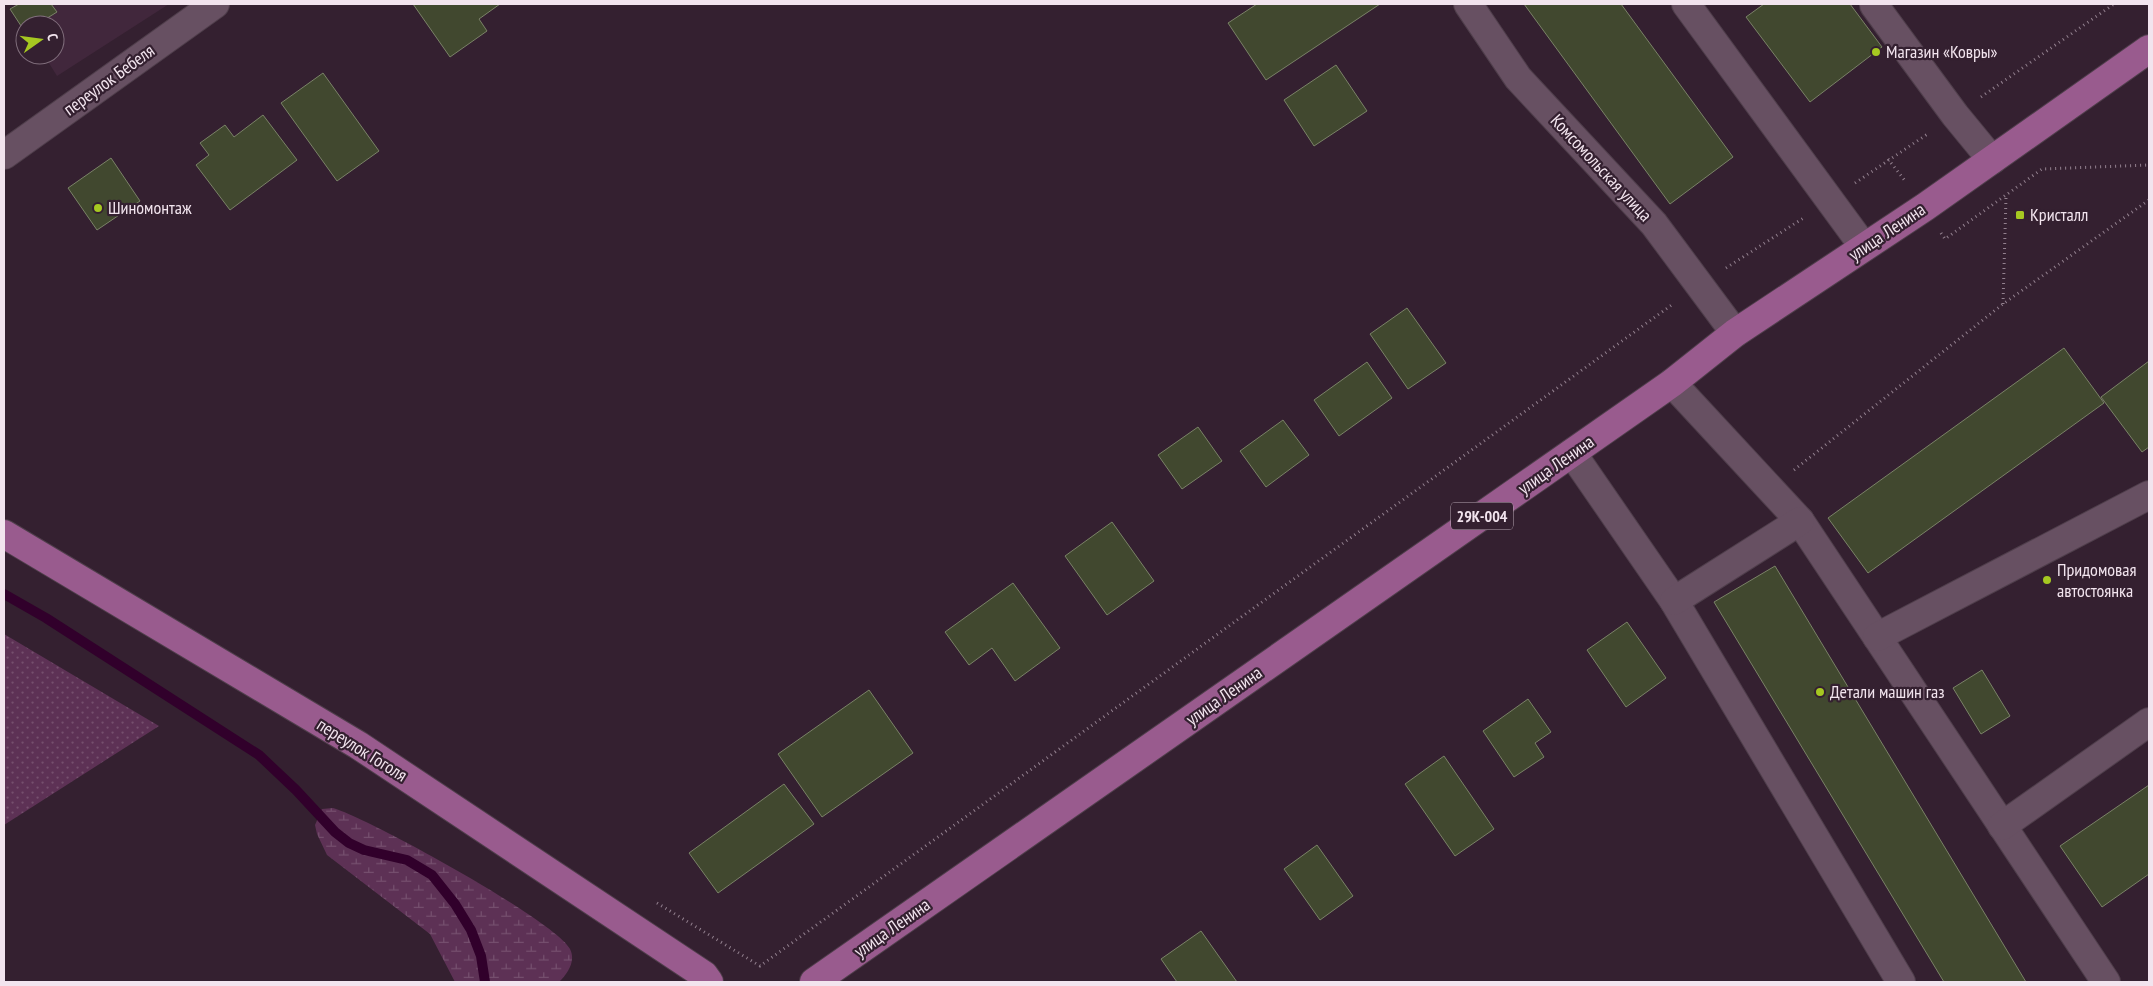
<svg xmlns="http://www.w3.org/2000/svg" width="2153" height="986" viewBox="0 0 2153 986" font-family="'PT Sans Narrow',sans-serif">
  <style>
    .built { fill: #41273c }
    .wetland { fill: url(#wetland-marsh) }
    .garden { fill: url(#garden-dots) }
    .lines { fill: none; stroke-linecap: round; stroke-linejoin: round }
    .stream { stroke: #31002b; stroke-width: 10 }
    .building { fill: #41482f; stroke: #7a8267 }
    .minor-casing { stroke: #4f3e4b; stroke-width: 30 }
    .major-casing { stroke: #4f3e4b; stroke-width: 30 }
    .path { stroke: #93818f; stroke-width: 3; stroke-dasharray: 1 4; stroke-linecap: butt }
    .minor { stroke: #675062; stroke-width: 28 }
    .major { stroke: #995b8e; stroke-width: 28 }
    .poi-dot { fill: #a6c821; stroke: #342030; stroke-width: 2 }
    .labels { text-anchor: middle; stroke-width: 4.5; stroke-linejoin: round; paint-order: stroke }
    .shield { fill: #342030; stroke: #b9a9b5; stroke-width: 1 }
    .shield-label { font-size: 16px; font-weight: bold; fill: #f2e4ee }
    .poi-label { font-size: 18px; fill: #f2e4ee; stroke: #342030; text-anchor: start }
    .street-label { font-size: 18px; fill: #f2e4ee; stroke: #342030 }
  </style>
  <defs>
    <pattern id="wetland-marsh" width="20" height="14" patternUnits="userSpaceOnUse" patternTransform="scale(1.25)"><rect width="20" height="14" fill="#5d3155"/><path d="M1 5h8M5 5V1M11 12h8M15 12V8" fill="none" stroke="#754f6e"/></pattern>
    <pattern id="garden-dots" width="8" height="8" patternUnits="userSpaceOnUse" patternTransform="scale(1.25)"><rect width="8" height="8" fill="#5d3155"/><path d="M2 2h.1M6 6h.1" fill="none" stroke="#754f6e" stroke-width="1.8" stroke-linecap="round"/></pattern>
  </defs>
  <rect width="100%" height="100%" fill="#342030"/>
  <!-- built -->
  <path class="built" d="M13 4H169L57 76 44 55H55V25H26Z"/>
  <!-- wetland -->
  <path class="wetland" d="M333 808C368 818 556 921 570 949 576 961 568 973 559 982H455L430 934 327 855 317 834 315 825 322 809Z"/>
  <!-- garden -->
  <path class="garden" d="M4 634 159 726 4 825Z"/>
  <g class="lines">
    <!-- stream -->
    <path class="stream" d="M4 594 46 618 259 755 296 790 335 832 349 843 364 850 407 860 432 875 455 904 471 930 481 956 485 982"/>
  </g>
  <!-- building -->
  <g class="building">
    <path d="M19 4H51L57 12 36 25H25V32L10 9Z"/>
    <path d="M413 4H500L479 19 487 31 450 57Z"/>
    <path d="M1257 4H1380L1266 80 1228 23Z"/>
    <path d="M1524 4H1621L1733 157 1670 204Z"/>
    <path d="M1764 4H1850L1882 47 1810 102 1746 17Z"/>
    <path d="M1336 65 1367 111 1314 146 1284 100Z"/>
    <path d="M323 73 379 151 337 181 281 103Z"/>
    <path d="M263 115 297 160 230 210 196 165 209 155 200 143 225 125 234 137Z"/>
    <path d="M111 158 140 201 97 230 68 188Z"/>
    <path d="M1407 308 1446 363 1408 389 1370 334Z"/>
    <path d="M2064 348 2104 403 1868 573 1828 518Z"/>
    <path d="M2149 361V447L2142 452 2101 397Z"/>
    <path d="M1367 362 1392 398 1339 436 1314 400Z"/>
    <path d="M1283 420 1309 455 1266 487 1240 451Z"/>
    <path d="M1198 427 1222 461 1182 489 1158 455Z"/>
    <path d="M1112 522 1154 581 1107 615 1065 556Z"/>
    <path d="M1775 566 2026 982H1944L1714 602Z"/>
    <path d="M1013 583 1060 648 1015 681 992 648 969 665 945 632Z"/>
    <path d="M1627 622 1666 678 1626 707 1587 650Z"/>
    <path d="M1982 670 2010 716 1981 734 1953 688Z"/>
    <path d="M869 690 913 753 822 817 778 754Z"/>
    <path d="M1528 699 1551 732 1535 743 1544 757 1514 777 1483 731Z"/>
    <path d="M1444 756 1494 829 1455 856 1405 784Z"/>
    <path d="M784 784 814 824 718 893 689 853Z"/>
    <path d="M2149 785V874L2102 907 2060 846Z"/>
    <path d="M1317 845 1353 896 1320 920 1284 869Z"/>
    <path d="M1201 931 1237 982H1177L1161 959Z"/>
  </g>
  <g class="lines">
    <!-- minor casing -->
    <g class="minor-casing">
      <g id="minor">
        <path d="M1468 4 1518 78 1654 224 1735 333"/>
        <path d="M1686 4 1864 247"/>
        <path d="M1874 5 1955 115 1992 160"/>
        <path d="M4 155 215 4"/>
        <path d="M1672 383 1800 521 2106 982"/>
        <path d="M1572 453 1674 601 1901 982"/>
        <path d="M1674 601 1800 521"/>
        <path d="M1877 637 2149 495"/>
        <path d="M2002 826 2149 722"/>
      </g>
    </g>
    <!-- major casing -->
    <g class="major-casing">
      <g id="major">
        <path d="M4 534 358 745 704 975 709 982"/>
        <path d="M814 982 1672 383 1735 333 1925 207 2149 49"/>
      </g>
    </g>
    <!-- path -->
    <g class="path">
      <path d="M1981 97 2114 4"/>
      <path d="M1888 159 1906 182"/>
      <path d="M1855 183 1929 133"/>
      <path d="M1941 233 1945 239 2042 169 2149 165"/>
      <path d="M1726 268 1805 217"/>
      <path d="M2003 304 2006 197"/>
      <path d="M1794 470 2003 304 2149 200"/>
      <path d="M657 903 760 966 1673 304"/>
    </g>
    <!-- minor -->
    <use href="#minor" class="minor"/>
    <!-- major -->
    <use href="#major" class="major"/>
  </g>
  <!-- markers -->
  <g class="poi-dot">
    <circle cx="1876" cy="52" r="5"/>
    <circle cx="98" cy="208" r="5"/>
    <rect x="2015" y="210" width="10" height="10" rx="2.5"/>
    <circle cx="2047" cy="580" r="5"/>
    <circle cx="1820" cy="692" r="5"/>
  </g>
  <g class="labels">
    <!-- shield labels -->
    <rect class="shield" x="1451" y="502.5" width="62" height="27" rx="4"/>
    <g class="shield-label">
      <text x="1482" y="522">29К-004</text>
    </g>
    <!-- poi labels -->
    <g class="poi-label">
      <text x="1886" y="58">Магазин «Ковры»</text>
      <text x="108" y="214">Шиномонтаж</text>
      <text x="2030" y="221">Кристалл</text>
      <text x="2057" y="576">Придомовая<tspan x="2057" dy="21">автостоянка</tspan></text>
      <text x="1830" y="698">Детали машин газ</text>
    </g>
    <!-- street labels -->
    <g class="street-label">
      <text transform="translate(109 80) rotate(-36)" y="6">переулок Бебеля</text>
      <text transform="translate(1601 168) rotate(47)" y="6">Комсомольская улица</text>
      <text transform="translate(1887 232) rotate(-34)" y="6">улица Ленина</text>
      <text transform="translate(1556 465) rotate(-35)" y="6">улица Ленина</text>
      <text transform="translate(1224 696) rotate(-35)" y="6">улица Ленина</text>
      <text transform="translate(362 750) rotate(32)" y="6">переулок Гоголя</text>
      <text transform="translate(892 928) rotate(-35)" y="6">улица Ленина</text>
    </g>
  </g>
  <!-- border -->
  <rect width="2153" height="986" fill="none" stroke="#f2e4ee" stroke-width="10"/>
  <!-- north arrow -->
  <g transform="translate(40 40) rotate(76)"><circle r="24" fill="#342030" stroke="#806e7c"/>
  <path d="M0-4L9 19L0 12L-9 19Z" fill="#a6c821"/>
  <text y="-8" font-size="14" font-weight="bold" text-anchor="middle" fill="#f2e4ee">С</text>
  </g>
</svg>
